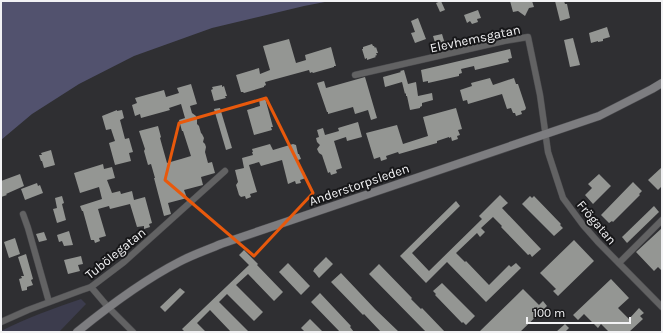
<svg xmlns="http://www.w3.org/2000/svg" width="663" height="333" viewBox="0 0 663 333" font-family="Karla,sans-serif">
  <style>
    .green { fill: #3c3c4d }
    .water { fill: #52526e }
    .building { fill: #949693 }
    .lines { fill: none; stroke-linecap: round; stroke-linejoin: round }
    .minor-casing { stroke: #4a4a4d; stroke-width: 7 }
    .secondary-casing { stroke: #4a4a4d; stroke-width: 9 }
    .minor { stroke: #626263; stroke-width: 6 }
    .secondary { stroke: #7d7d80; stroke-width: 8 }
    .marked { fill: none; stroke: #e8590c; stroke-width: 3; stroke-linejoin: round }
    .labels { text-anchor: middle; stroke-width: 4; stroke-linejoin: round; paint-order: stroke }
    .street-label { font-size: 13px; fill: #f2f2f4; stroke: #171719 }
  </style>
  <rect width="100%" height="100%" fill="#2f2f32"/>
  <!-- green -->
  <path class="green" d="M81 299 86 304 59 332H1V331C27 318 54 308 81 299Z"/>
  <!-- water -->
  <path class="water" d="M1 1H330L304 6 212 28 134 56 79 84 32 114 1 140Z"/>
  <!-- building -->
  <g class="building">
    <path d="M441 1 445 10 440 12 436 3Z"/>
    <path d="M510 1H532L534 7 529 8 525 16 518 11 513 12Z"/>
    <path d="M555 1H564L565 4H567L570 18 560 21Z"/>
    <path d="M478 10 481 18 477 19 478 22 472 24 470 21 467 23 464 15Z"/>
    <path d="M418 18 426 39 415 43 411 33 415 32 411 21Z"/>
    <path d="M607 27 610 37 603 39V41L598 42V41L591 43 589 33Z"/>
    <path d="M442 34 445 44 436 46 433 36Z"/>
    <path d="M573 38 580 65 570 67 564 40Z"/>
    <path d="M289 39 296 63 306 60 305 55 331 47 336 66H334V67L313 73 312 72 310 73 309 70 265 82 266 85 264 86V87L244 93 243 92H241L236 75 259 68 260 74 270 70 263 46Z"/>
    <path d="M372 44 373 46H374L375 48 376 47 378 53H376L377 55 375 56 376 57 367 60V58L365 59 362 49H363V47Z"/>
    <path d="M510 49 512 58 508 59 509 62 475 70 474 66 461 69 462 73 459 74V76L428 83V81L423 82 421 70Z"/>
    <path d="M404 70 408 84 416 82 418 96 432 93 433 100 422 103V106L420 107V108L410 110 407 96H406V93L405 94 402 82 385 87 383 77 401 72 400 71Z"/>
    <path d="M365 77 377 118 371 120 368 110 355 114 353 107 328 114V112H327L317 83 324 81 326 88Z"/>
    <path d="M490 78 493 85 514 78 516 84H518L526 108 525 110 521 111 522 114 516 116 515 113H513L511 108 507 109 502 94 468 104 467 100 463 101 460 90 472 86 471 83Z"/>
    <path d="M191 84 197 104 190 106 192 113 196 116 197 120V124L199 126 201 133 202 134 204 138 203 142 205 144 206 147 205 152 208 163 212 162 215 173 201 177 203 185 184 190 187 198 168 203 171 214 164 216 154 178H155L151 164 148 165 144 151 145 149 139 131 158 126 161 137 160 138 167 163 181 159 191 156 183 131H182L179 120 185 118 181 104 169 108 170 110 141 118 140 114 135 116 132 105 137 103 135 98 164 90 166 97 179 93 177 88Z"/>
    <path d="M222 85V87L224 86 227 96H225L226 98 214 101 211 90 213 89 212 87Z"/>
    <path d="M265 98 273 127H271L272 130 254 135 247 110 260 106 259 100Z"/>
    <path d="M220 108 232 148 226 150 214 109Z"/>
    <path d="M456 108 462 129 458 130 460 135 457 136 458 139 452 141 451 137 449 138V137L437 141V143L399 154 398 152 386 156 387 159 381 161 380 157 374 159 366 133 397 125 403 144 428 136 423 117Z"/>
    <path d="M117 110V111L122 110 124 118 120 120 125 139 129 138 133 152 129 153 131 161 115 165 109 143 115 141 111 129 106 130 102 116Z"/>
    <path d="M358 122 362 137 347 141 346 137 334 141 342 168 336 170 337 173 331 175 330 172 328 173 322 155 319 153 317 149 320 145 317 142 316 138 319 137 317 130 323 128 325 135 339 131 338 128Z"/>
    <path d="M270 144 273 150 293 144 296 145 298 154H299L301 159 298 160 302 173 304 172 306 178 300 180 301 183 296 184 295 181 288 184 282 160 261 166 259 162 249 165 257 192 250 194 251 197 246 199 245 196 241 197 239 195 236 185 238 182 235 170 244 168 242 158 253 155 252 152H253L252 149Z"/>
    <path d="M51 150 55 165 44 168 42 161H41L39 155H42L41 153Z"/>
    <path d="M103 164 104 169 112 167 115 178 107 180 112 193 120 191 121 194 132 191 134 200 145 197 152 223 149 224 150 227 144 229V226L137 227 130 204 110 209 109 206 98 209 106 236 99 238 100 241 95 243 94 240H91L83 211H82L80 206 102 199 99 187 80 193 74 173Z"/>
    <path d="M662 167V186L658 190 648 180Z"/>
    <path d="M20 174 24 186 6 194 7 195 1 197V181Z"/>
    <path d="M599 174 611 186 593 204 585 195 592 188 588 184Z"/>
    <path d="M633 182 642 191 639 194 640 195 613 222 612 221 609 223 601 215Z"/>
    <path d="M37 183 38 186 40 185 43 193 25 200 21 189Z"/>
    <path d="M500 195 508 203 502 208 541 249 532 257 530 254 528 255 501 227 502 226 493 217 481 228 485 232 480 237 477 233 456 253 465 262 466 261 489 285 509 265 511 267 516 263 521 268 486 302 447 262 426 283 400 256 456 201 460 206 412 253 429 271 482 219 479 216Z"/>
    <path d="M62 196 64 203 62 204 66 220 57 223 53 209 57 208 55 198Z"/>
    <path d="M530 196 532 198 534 196 561 224 560 225 563 228 554 236 522 204Z"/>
    <path d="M654 206 659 212 627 243 622 237Z"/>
    <path d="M662 228V271L658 267 654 271 636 252Z"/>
    <path d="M69 231 73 245 64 246 62 241 59 242 57 235Z"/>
    <path d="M44 232 47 240 39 242 36 234Z"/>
    <path d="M15 238 20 254 9 258 4 242Z"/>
    <path d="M574 240 594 261 558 296 553 291 556 289 540 273Z"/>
    <path d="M244 250 258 264 257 265 283 292 274 301 248 274 236 285 263 312 254 321 227 294 219 302 249 332H231L210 310 197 323 206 332H185L182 329 249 265 239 255Z"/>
    <path d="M26 254 33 279 31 280 33 285 27 287V290L22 291 19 279 22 278 21 276H24L18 257Z"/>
    <path d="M81 256 83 264 78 265 80 271 68 274 64 260Z"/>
    <path d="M326 257 333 264 319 278 315 273 313 271 314 270V269Z"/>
    <path d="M288 263 310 286 301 295 279 272Z"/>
    <path d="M379 264 412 298 411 299 421 309 422 308 445 332H426L369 274Z"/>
    <path d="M341 273 375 309 399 332H381L364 314 363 315 331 282Z"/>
    <path d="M611 279 629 298 618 308 629 319 639 308 644 313 640 316 643 319 629 332H609L601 324 598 328 584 314 578 320 573 315Z"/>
    <path d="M442 283 475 316 466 325 463 322 462 323 435 295 436 294 433 291Z"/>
    <path d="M180 288 185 292 165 312 160 307Z"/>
    <path d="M523 289 539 305 543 301 547 306 520 332H479Z"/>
    <path d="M320 293 351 326 350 327 354 332H340L311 302Z"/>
    <path d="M310 319 323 332H305L301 328Z"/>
    <path d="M565 324 569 328 565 332H556Z"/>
  </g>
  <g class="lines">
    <!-- minor casing -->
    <g class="minor-casing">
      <g id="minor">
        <path d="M355 75 504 41 528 37 540 95 548 152 563 198 583 225 598 242 662 307"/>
        <path d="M23 214 28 228 49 302"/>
        <path d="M619 263 662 220"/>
        <path d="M91 287 108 307 133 332"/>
        <path d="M1 322 28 310 82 290 91 287 124 262 225 171"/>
      </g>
    </g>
    <!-- secondary casing -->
    <g class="secondary-casing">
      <path id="secondary" d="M77 332C109 306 142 281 179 262 192 255 207 250 221 244L599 116 652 89 662 83"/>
    </g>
    <!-- minor -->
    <use href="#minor" class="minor"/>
    <!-- secondary -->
    <use href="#secondary" class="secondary"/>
  </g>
  <!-- marked area -->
  <path class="marked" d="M266 98 313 193 254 256 165 180 179 123Z"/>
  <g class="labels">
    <!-- street labels -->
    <g class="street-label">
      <text transform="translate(475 38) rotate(-12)" y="5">Elevhemsgatan</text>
      <text transform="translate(359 184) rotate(-19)" y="5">Anderstorpsleden</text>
      <text transform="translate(597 222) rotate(50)" y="5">Frögatan</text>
      <text transform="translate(115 253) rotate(-39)" y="5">Tubölegatan</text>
    </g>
  </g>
  <!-- border -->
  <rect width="663" height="333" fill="none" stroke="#f2f2f4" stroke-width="4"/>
  <!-- scale -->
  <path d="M527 317v6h103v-6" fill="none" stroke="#f2f2f4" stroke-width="2"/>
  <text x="533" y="317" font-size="12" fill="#f2f2f4" stroke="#171719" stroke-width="3" paint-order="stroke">100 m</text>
</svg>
